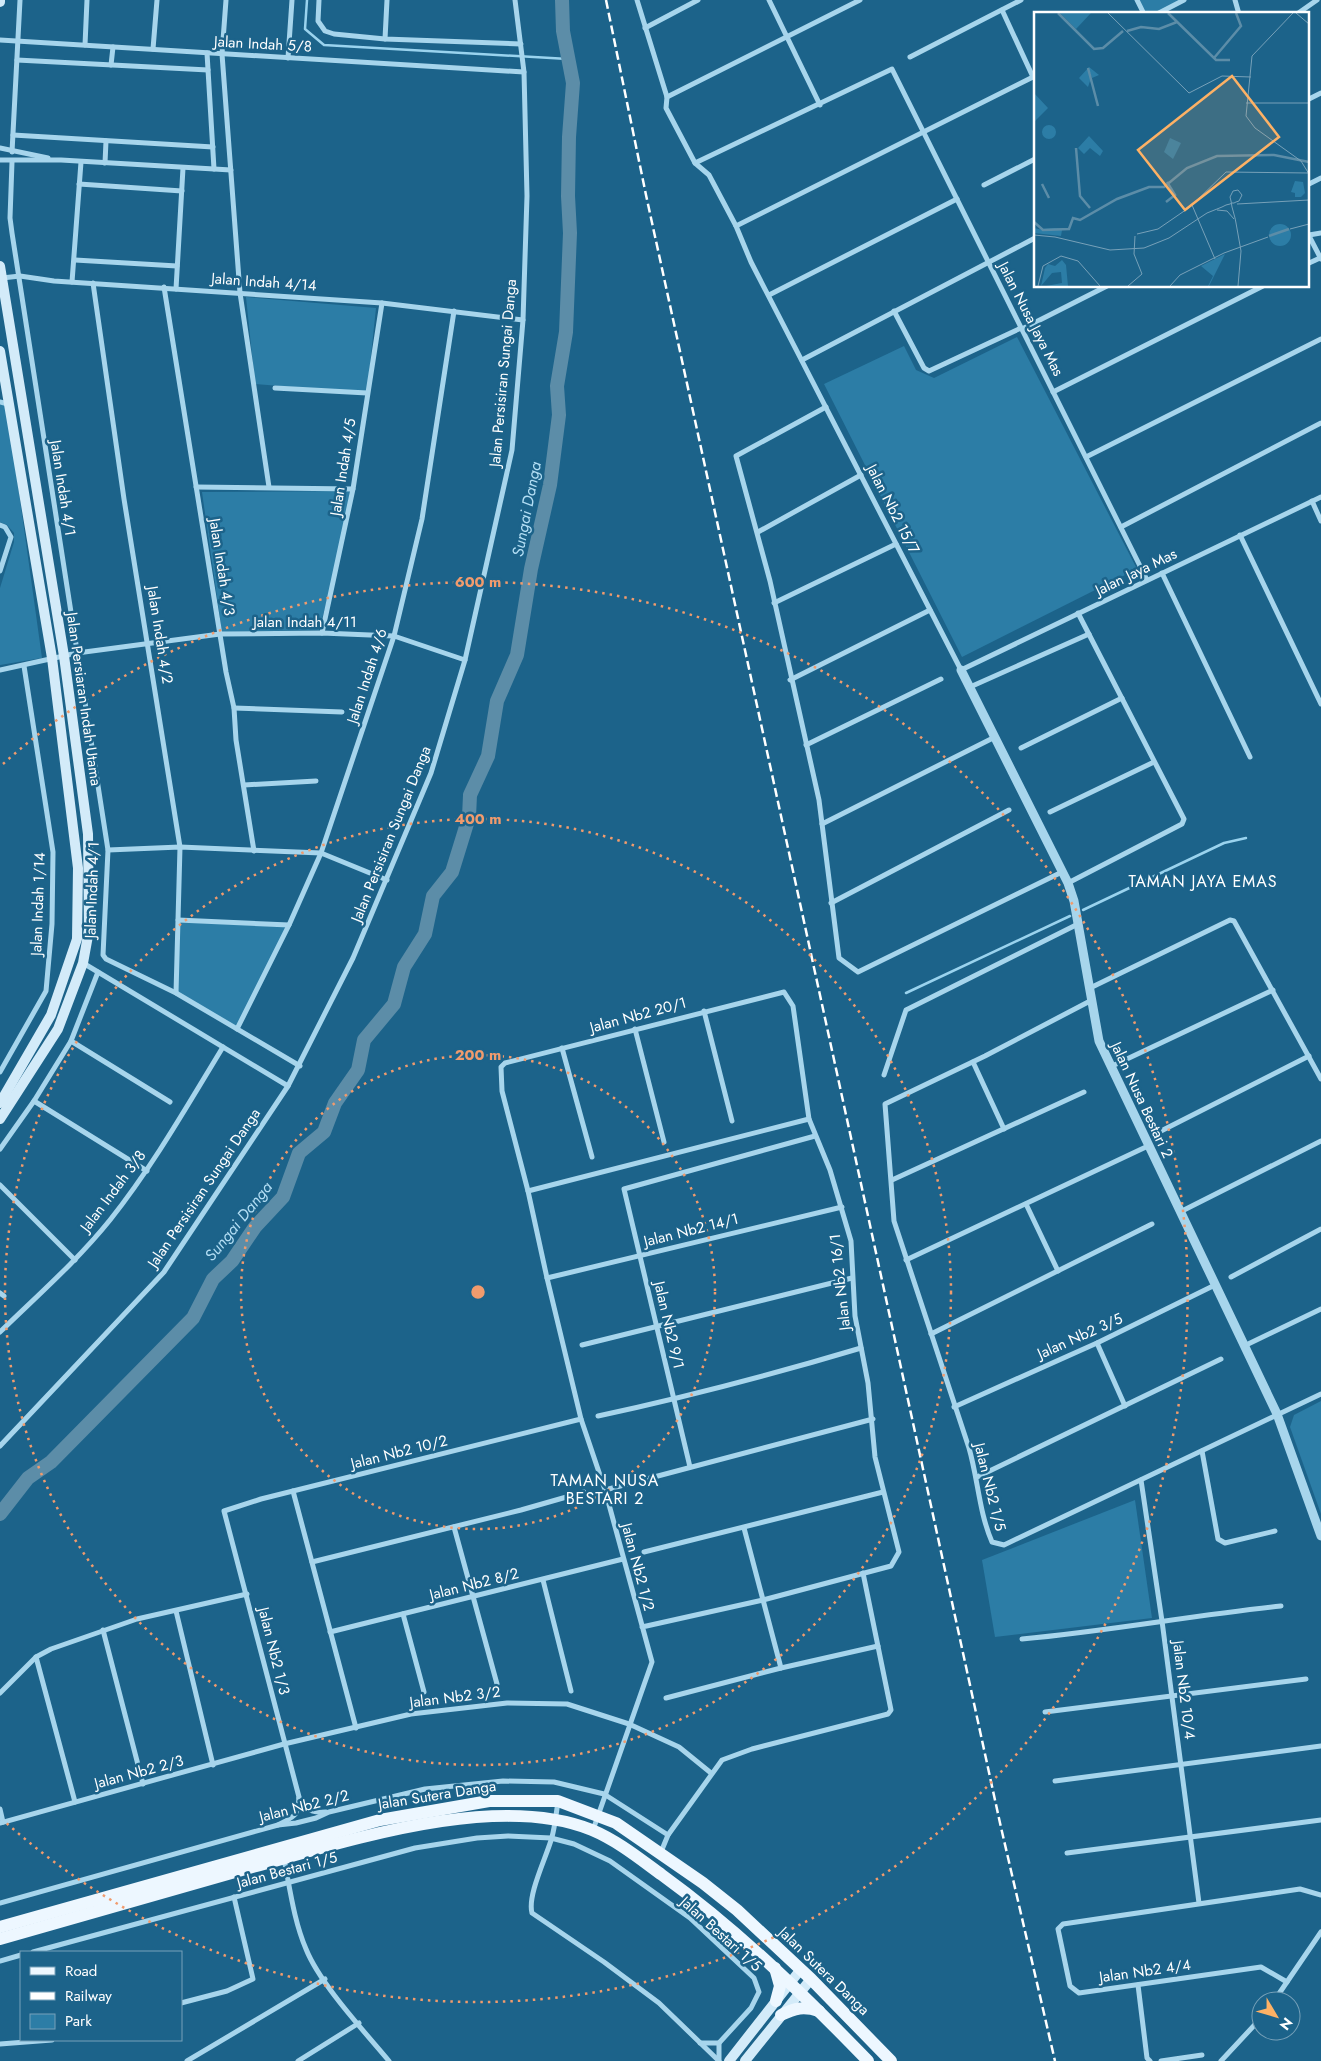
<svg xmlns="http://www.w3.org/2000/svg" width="1321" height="2061" viewBox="0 0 1321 2061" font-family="Jost,sans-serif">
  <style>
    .green { fill: #2c7da6 }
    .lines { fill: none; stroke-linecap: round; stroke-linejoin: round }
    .stream { stroke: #9ad3ee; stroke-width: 2.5 }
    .river { stroke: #5c8da8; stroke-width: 14 }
    .minor { stroke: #a7d5ec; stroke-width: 5 }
    .tertiary { stroke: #a7d5ec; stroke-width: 9 }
    .secondary { stroke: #d3ebf9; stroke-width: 10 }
    .primary { stroke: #edf7ff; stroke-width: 12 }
    .rail { stroke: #fff; stroke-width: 2.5; stroke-dasharray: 9 4; stroke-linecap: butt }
    .ring { fill: none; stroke: #f19b6d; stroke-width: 2.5; stroke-dasharray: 2.5 5 }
    .labels { text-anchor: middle; stroke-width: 5; stroke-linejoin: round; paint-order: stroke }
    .street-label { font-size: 15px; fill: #fff; stroke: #1c638a }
    .water-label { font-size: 16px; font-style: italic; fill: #b3def4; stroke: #1c638a }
    .neighbourhood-label { font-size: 16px; letter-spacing: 1px; fill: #fff; stroke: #1c638a }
    .inset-river { fill: none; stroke: #5c8da8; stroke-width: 2.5 }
    .inset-road { fill: none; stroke: #77a1b9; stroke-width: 1 }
    .view { fill: #fdb165; fill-opacity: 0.15; stroke: #fdb165; stroke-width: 2.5 }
    .inset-edge { fill: none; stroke: #fff; stroke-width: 2.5 }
    .centre { fill: #f19b6d; stroke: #1c638a; stroke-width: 2.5 }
    .ring-label { font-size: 15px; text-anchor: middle; font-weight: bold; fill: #f19b6d; stroke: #1c638a; stroke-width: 5; stroke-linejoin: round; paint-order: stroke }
  </style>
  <rect width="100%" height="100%" fill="#1c638a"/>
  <!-- green -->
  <g class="green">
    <path d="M1135 0H1185L1156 14H1142Z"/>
    <path d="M246 297 376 308 367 393 255 384Z"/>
    <path d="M1017 337 1137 569 962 657 824 384 904 346 916 370 934 378Z"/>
    <path d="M0 404 7 406 42 658 0 665V588L14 542V533L7 525 0 522Z"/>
    <path d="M350 491 339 555 319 630 222 632 202 492Z"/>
    <path d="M180 922 286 927 237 1027 176 993Z"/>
    <path d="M1321 1401V1514L1290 1427 1294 1415Z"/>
    <path d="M1135 1500 1152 1618 995 1637 982 1560Z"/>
  </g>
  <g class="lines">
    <!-- stream -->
    <g class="stream">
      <path d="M307 0 305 29 324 45 568 59"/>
      <path d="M1083 910 1224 843 1246 838"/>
      <path d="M906 993 1070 916"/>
    </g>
    <!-- river -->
    <path class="river" d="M0 1514 28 1478 51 1462 193 1318 213 1279 232 1261 255 1227 283 1197 299 1153 324 1132 335 1103 358 1070 364 1040 394 1004 404 967 425 934 433 896 452 872 469 817 470 795 488 756 497 701 517 655 531 569 550 485 559 415 557 386 566 332 570 233 568 196 569 137 573 83 563 31 562 0"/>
    <!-- minor -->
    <g class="minor">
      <path d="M226 0 222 54 240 293 269 487"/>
      <path d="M319 0 318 21 325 31 334 34 385 39 521 44"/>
      <path d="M637 0 667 97 666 108 695 163 709 175 736 226 751 262 961 670 1321 497"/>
      <path d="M769 0 820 105"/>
      <path d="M1137 0 1144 14"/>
      <path d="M1235 0 1239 14"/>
      <path d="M1002 10 1033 77"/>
      <path d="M1157 14 1184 0"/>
      <path d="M1297 14 1317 0"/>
      <path d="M645 28 698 0"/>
      <path d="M385 39 387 0"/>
      <path d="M0 40 524 72"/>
      <path d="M85 45 87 0"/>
      <path d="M153 49 157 0"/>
      <path d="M207 53 214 169"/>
      <path d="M910 57 1021 0"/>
      <path d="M288 58 292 0"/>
      <path d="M17 60 208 70"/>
      <path d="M111 65 113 47"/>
      <path d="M667 97 860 0"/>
      <path d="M1307 100 1321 93"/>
      <path d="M13 135 213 147"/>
      <path d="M0 148 48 158"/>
      <path d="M12 152 20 0"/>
      <path d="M0 160H61L231 170"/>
      <path d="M12 162 10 218 12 233 108 850 103 955 106 959 176 993 300 1066"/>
      <path d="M105 163 106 141"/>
      <path d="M695 163 892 69 1147 580"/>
      <path d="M79 184 182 191"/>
      <path d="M984 185 1035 159"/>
      <path d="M1307 185 1321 178"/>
      <path d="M736 226 1035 76"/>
      <path d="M1307 232 1321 259"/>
      <path d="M1309 235 1321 233"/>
      <path d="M75 260 177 266"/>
      <path d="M1307 264 1320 258"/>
      <path d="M2 278 20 276 54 281 382 303 523 320"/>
      <path d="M72 282 81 162"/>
      <path d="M93 283 124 499 180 847 176 993"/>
      <path d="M164 287 226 672 234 708 236 740 254 851"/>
      <path d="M176 289 183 168"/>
      <path d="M769 295 957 199"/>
      <path d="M894 311 924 368 929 371 1021 328"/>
      <path d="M1022 329 1107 286"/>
      <path d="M802 360 1035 238"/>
      <path d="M275 388 367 393"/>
      <path d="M1053 392 1263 286"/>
      <path d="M0 402 8 404"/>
      <path d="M826 407 736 456 770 581 819 800 839 958 858 972 1062 872"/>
      <path d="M1086 457 1321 339"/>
      <path d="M196 487 353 489"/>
      <path d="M1312 501 1321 521"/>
      <path d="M0 525 5 527 11 537 0 571"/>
      <path d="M1121 527 1321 423"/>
      <path d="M758 532 861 475"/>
      <path d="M1240 535 1321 704"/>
      <path d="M1162 573 1250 757"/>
      <path d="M774 603 896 544"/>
      <path d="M322 633 353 489 382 303"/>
      <path d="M0 670 77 653 220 634 322 633 394 636 465 660"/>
      <path d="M790 680 930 610"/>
      <path d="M970 687 1089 634"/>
      <path d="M234 708 342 712"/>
      <path d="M806 745 941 679"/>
      <path d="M1021 748 1122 698"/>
      <path d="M244 785 316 781"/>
      <path d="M1050 812 1154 762"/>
      <path d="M822 824 995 737"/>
      <path d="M108 850 180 847 321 853 387 880"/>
      <path d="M1068 883 1182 824 1184 819 1078 613"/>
      <path d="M831 903 1009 810"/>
      <path d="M178 920 289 925"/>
      <path d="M83 963 288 1086"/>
      <path d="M1090 988 1230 920 1234 921 1321 1079"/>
      <path d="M1092 1000 985 1056 885 1104 894 1221 969 1448C978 1479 979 1512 992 1542L1004 1545 1321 1394"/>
      <path d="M704 1011 732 1121"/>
      <path d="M237 1029 289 925 321 853 394 636 422 519 454 311"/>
      <path d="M635 1029 664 1142"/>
      <path d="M71 1041 170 1102"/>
      <path d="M562 1048 592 1157"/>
      <path d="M973 1062 1004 1129"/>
      <path d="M1110 1067 1273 990"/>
      <path d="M0 1072 46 991 52 924 53 852 24 666"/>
      <path d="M884 1075 906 1010 1078 924"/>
      <path d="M34 1101 147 1171"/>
      <path d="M1161 1131 1309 1056"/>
      <path d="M0 1149 34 1101 71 1041 98 972"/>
      <path d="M892 1180 1084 1092"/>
      <path d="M0 1185 75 1260"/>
      <path d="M528 1191 809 1119"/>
      <path d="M1026 1204 1058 1271"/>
      <path d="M1180 1212 1321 1141"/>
      <path d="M906 1260 1148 1146"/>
      <path d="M1231 1277 1321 1229"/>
      <path d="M547 1278 842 1207"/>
      <path d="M0 1293 4 1296"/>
      <path d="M0 1332C37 1296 77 1261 110 1220 153 1166 187 1106 223 1047"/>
      <path d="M931 1334 1152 1224"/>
      <path d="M1097 1343 1125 1406"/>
      <path d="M582 1345 852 1278"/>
      <path d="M1244 1346 1321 1309"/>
      <path d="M954 1407 1097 1343 1215 1285"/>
      <path d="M598 1416C687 1397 774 1374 861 1348"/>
      <path d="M0 1446 164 1272 288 1086 353 958 431 773 465 660 512 450 523 320 527 196 524 72 515 0"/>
      <path d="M1202 1451 1218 1539 1225 1543 1275 1531"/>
      <path d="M690 1467 624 1189 815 1136"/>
      <path d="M977 1477 1221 1359"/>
      <path d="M1141 1480 1162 1621 1199 1903"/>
      <path d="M605 1490 873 1419"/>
      <path d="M293 1491 356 1728"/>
      <path d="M454 1527 497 1684"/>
      <path d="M744 1528 781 1668"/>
      <path d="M644 1552 883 1492"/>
      <path d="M312 1562 521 1510 584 1492"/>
      <path d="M543 1580 571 1691"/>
      <path d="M176 1611 213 1765"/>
      <path d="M403 1614 424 1692"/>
      <path d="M103 1630 143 1784"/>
      <path d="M330 1632 623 1559"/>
      <path d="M1022 1639C1109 1631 1194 1615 1281 1606"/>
      <path d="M36 1657 75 1802"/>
      <path d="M0 1693 36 1657 51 1649 137 1619 247 1594"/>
      <path d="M666 1698 781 1668 878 1646"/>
      <path d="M1045 1712 1306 1679"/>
      <path d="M1055 1781 1321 1746"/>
      <path d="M299 1798C307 1810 311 1813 326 1812"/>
      <path d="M558 1802C556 1814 555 1826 552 1837 547 1856 527 1895 532 1913L604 1962 659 2003 719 2061"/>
      <path d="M0 1809 3 1822"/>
      <path d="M0 1823 284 1744 411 1714 507 1703 567 1704 629 1724 679 1747 711 1773"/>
      <path d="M278 1825C295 1816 298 1817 299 1797L224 1511 261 1499 581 1419"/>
      <path d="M593 1830 652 1662 605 1490 581 1419 547 1278 528 1191 502 1091 501 1067 505 1063 784 992 793 1006 809 1119 830 1170 851 1241 855 1316 868 1383 875 1457 899 1552 891 1566 763 1600 642 1627"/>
      <path d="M661 1852 668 1835 722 1760 752 1749 888 1714 891 1710 863 1573"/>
      <path d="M1067 1853 1321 1820"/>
      <path d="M284 1859C290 1889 294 1921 306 1949 320 1984 364 2031 389 2061"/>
      <path d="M0 1903 278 1825 296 1823 316 1818 329 1812 425 1789 503 1781 554 1782 604 1794 668 1835"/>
      <path d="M33 1952 415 1848 477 1838 508 1836 551 1838 574 1844 610 1861 690 1918 754 1978 759 1992 751 2008 719 2043V2061"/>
      <path d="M0 1961 21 1955"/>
      <path d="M1287 1982 1261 1967 1079 1993 1070 1986 1058 1929 1063 1924 1300 1889 1321 1895"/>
      <path d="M1138 1985 1147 2058 1150 2061"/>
      <path d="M1274 2001 1321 1932"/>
      <path d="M181 2003 227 1991 253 1979 234 1897"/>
      <path d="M700 2043H719"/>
      <path d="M0 2044 52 2040"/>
      <path d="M187 2061 325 1979"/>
      <path d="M298 2061 359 2023"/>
      <path d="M1161 2061 1202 2055"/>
      <path d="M1221 2061 1261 2018"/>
    </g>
    <!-- tertiary -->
    <path class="tertiary" d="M961 670 1068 883 1074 901 1099 1041 1277 1414 1321 1536"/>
    <!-- secondary -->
    <g class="secondary">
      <path d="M0 2V0"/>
      <path d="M0 266 64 656 88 834 89 930 83 963 58 1029 0 1119"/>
      <path d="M0 351 52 658 78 868 77 939 51 1015 0 1103"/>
      <path d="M729 2061 801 1969"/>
      <path d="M745 2061 811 1979"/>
    </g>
    <!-- primary -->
    <g class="primary">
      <path d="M0 1927 380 1820 489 1801H558L616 1823 703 1883 737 1910 811 1979 891 2061"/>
      <path d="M0 1939C83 1915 166 1891 249 1868 345 1842 496 1791 592 1830 618 1841 640 1859 662 1875 738 1930 803 1994 868 2061"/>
      <path d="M775 1968 780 1986 776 2001"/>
      <path d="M781 2015C795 2008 804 2006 819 2011"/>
    </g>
    <!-- rail -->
    <path class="rail" d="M606 0 646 195 1000 1823 1055 2061"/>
  </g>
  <!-- distance rings -->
  <g class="ring">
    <circle cx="478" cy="1292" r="237"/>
    <circle cx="478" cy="1292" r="473"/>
    <path d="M3 764A710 710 0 1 1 3 1820"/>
  </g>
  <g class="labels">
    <!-- street labels -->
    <g class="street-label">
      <text transform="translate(263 44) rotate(3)" y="5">Jalan Indah 5/8</text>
      <text transform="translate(264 282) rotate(4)" y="5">Jalan Indah 4/14</text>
      <text transform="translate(1031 319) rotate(63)" y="5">Jalan Nusa Jaya Mas</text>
      <text transform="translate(503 373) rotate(-85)" y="5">Jalan Persisiran Sungai Danga</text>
      <text transform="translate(343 467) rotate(-81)" y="5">Jalan Indah 4/5</text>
      <text transform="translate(63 488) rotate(81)" y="5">Jalan Indah 4/1</text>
      <text transform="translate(893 509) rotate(63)" y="5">Jalan Nb2 15/7</text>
      <text transform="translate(222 567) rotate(81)" y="5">Jalan Indah 4/3</text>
      <text transform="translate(1136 572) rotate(-26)" y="5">Jalan Jaya Mas</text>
      <text x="305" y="627">Jalan Indah 4/11</text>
      <text transform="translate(160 635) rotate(81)" y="5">Jalan Indah 4/2</text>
      <text transform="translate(367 676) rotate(-72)" y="5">Jalan Indah 4/6</text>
      <text transform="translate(84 699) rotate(82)" y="5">Jalan Persiaran Indah Utama</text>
      <text transform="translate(391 834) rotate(-68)" y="5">Jalan Persisiran Sungai Danga</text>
      <text transform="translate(92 890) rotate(-88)" y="5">Jalan Indah 4/1</text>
      <text transform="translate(38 904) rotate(-88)" y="5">Jalan Indah 1/14</text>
      <text transform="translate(638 1015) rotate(-15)" y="5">Jalan Nb2 20/1</text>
      <text transform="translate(1142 1100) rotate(65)" y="5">Jalan Nusa Bestari 2</text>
      <text transform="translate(204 1188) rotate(-56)" y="5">Jalan Persisiran Sungai Danga</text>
      <text transform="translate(113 1191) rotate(-53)" y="5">Jalan Indah 3/8</text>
      <text transform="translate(691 1230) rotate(-14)" y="5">Jalan Nb2 14/1</text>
      <text transform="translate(840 1282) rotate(-96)" y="5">Jalan Nb2 16/1</text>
      <text transform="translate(669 1325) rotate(77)" y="5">Jalan Nb2 9/1</text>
      <text transform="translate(1080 1336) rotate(-24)" y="5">Jalan Nb2 3/5</text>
      <text transform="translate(399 1452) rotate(-14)" y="5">Jalan Nb2 10/2</text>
      <text transform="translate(990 1487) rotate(76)" y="5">Jalan Nb2 1/5</text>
      <text transform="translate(638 1567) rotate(75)" y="5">Jalan Nb2 1/2</text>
      <text transform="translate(474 1584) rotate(-14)" y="5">Jalan Nb2 8/2</text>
      <text transform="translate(274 1651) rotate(76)" y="5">Jalan Nb2 1/3</text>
      <text transform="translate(1184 1690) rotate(83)" y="5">Jalan Nb2 10/4</text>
      <text transform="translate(455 1697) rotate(-7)" y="5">Jalan Nb2 3/2</text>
      <text transform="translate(139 1772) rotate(-15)" y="5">Jalan Nb2 2/3</text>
      <text transform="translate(437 1795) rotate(-9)" y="5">Jalan Sutera Danga</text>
      <text transform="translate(304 1806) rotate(-14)" y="5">Jalan Nb2 2/2</text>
      <text transform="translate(287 1870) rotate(-15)" y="5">Jalan Bestari 1/5</text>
      <text transform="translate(721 1934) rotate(42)" y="5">Jalan Bestari 1/5</text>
      <text transform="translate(824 1971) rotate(44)" y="5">Jalan Sutera Danga</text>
      <text transform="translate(1145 1971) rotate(-8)" y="5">Jalan Nb2 4/4</text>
    </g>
    <!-- water labels -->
    <g class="water-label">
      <text transform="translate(526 509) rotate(-79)" y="6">Sungai Danga</text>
      <text transform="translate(238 1221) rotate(-51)" y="6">Sungai Danga</text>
    </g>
    <!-- neighbourhood labels -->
    <g class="neighbourhood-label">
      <text x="1203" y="887">TAMAN JAYA EMAS</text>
      <text x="605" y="1486">TAMAN NUSA<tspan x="605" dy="18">BESTARI 2</tspan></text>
    </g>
  </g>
  <!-- overview -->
  <g transform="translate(1034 12)">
    <rect width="275" height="275" fill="#1c638a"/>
    <path d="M26 1H57L42 17ZM55 55 65 63 58 66 55 58 58 71 56 69 54 75 45 66ZM0 81 14 96 0 110ZM8 120a7 7 0 1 1 14 0a7 7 0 1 1-14 0ZM55 124 69 139 66 144 56 136 50 142 44 136ZM136 126 147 131 139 147 130 140ZM261 169 269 170 271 181 267 185H261V181L257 180ZM235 223a11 11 0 1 1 22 0a11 11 0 1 1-22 0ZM0 216 9 218 20 217 8 216H36L21 217 28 218 27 224 0 221ZM191 242 175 274H174L179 264 167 254ZM28 248 32 253 34 274H12L28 271 27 260 18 261 7 274 11 256 14 252 21 254Z" fill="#2c7da6"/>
    <path class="inset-river" d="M24 1 60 37 69 36 89 19M134 1 182 48H196M93 19 107 15 125 17 143 10M180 46 207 14 202 1M54 56 64 94M42 136 46 184 56 196M8 172 15 186M132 190 141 183 133 170M0 210 9 218 35 217 39 206 46 208 83 187 115 175H130L153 156 183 144 240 143 275 150M235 224 255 217"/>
    <path class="inset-road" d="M74 1 155 81 188 64 217 65M259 1 218 44 212 104 221 116 267 149 275 162M262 1 275 12M212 91H275M203 192 275 188M158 193 181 247M183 198 193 199 200 207M256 217 275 212M103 222 124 217 156 195 192 160 275 161M0 223 21 225 76 238 110 236 135 226 173 201 188 195 192 193 196 192 198 191H200L202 190 205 189 208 183 204 178 199 179 196 185 197 189 198 195 201 206 202 211 207 239 204 274M4 274 9 254 27 244 44 249 66 274M94 274 108 262 100 242 101 224M136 274 146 263 190 241 234 225"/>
    <path class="view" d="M198 64 245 125 151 198 104 138Z"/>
    <rect width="275" height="275" class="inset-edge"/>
  </g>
  <circle cx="478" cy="1292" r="8" class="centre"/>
  <g class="ring-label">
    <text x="478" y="587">600 m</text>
    <text x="478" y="824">400 m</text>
    <text x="478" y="1060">200 m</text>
  </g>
  <!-- legend -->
  <rect x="20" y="1951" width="162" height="90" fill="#1c638a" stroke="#77a1b9"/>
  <rect x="30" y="1967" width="25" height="8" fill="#edf7ff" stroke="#77a1b9"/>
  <text x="65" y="1976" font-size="15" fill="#ffffff">Road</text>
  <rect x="30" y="1992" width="25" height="8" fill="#ffffff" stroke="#77a1b9"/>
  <text x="65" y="2001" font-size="15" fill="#ffffff">Railway</text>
  <rect x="30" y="2014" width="25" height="15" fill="#2c7da6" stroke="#77a1b9"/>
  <text x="65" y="2026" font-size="15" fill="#ffffff">Park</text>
  <!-- north arrow -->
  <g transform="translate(1276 2016) rotate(128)"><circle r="24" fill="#1c638a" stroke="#77a1b9"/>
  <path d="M0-4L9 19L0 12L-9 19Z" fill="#fdb165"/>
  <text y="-8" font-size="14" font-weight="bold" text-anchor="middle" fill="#ffffff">N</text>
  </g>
</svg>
